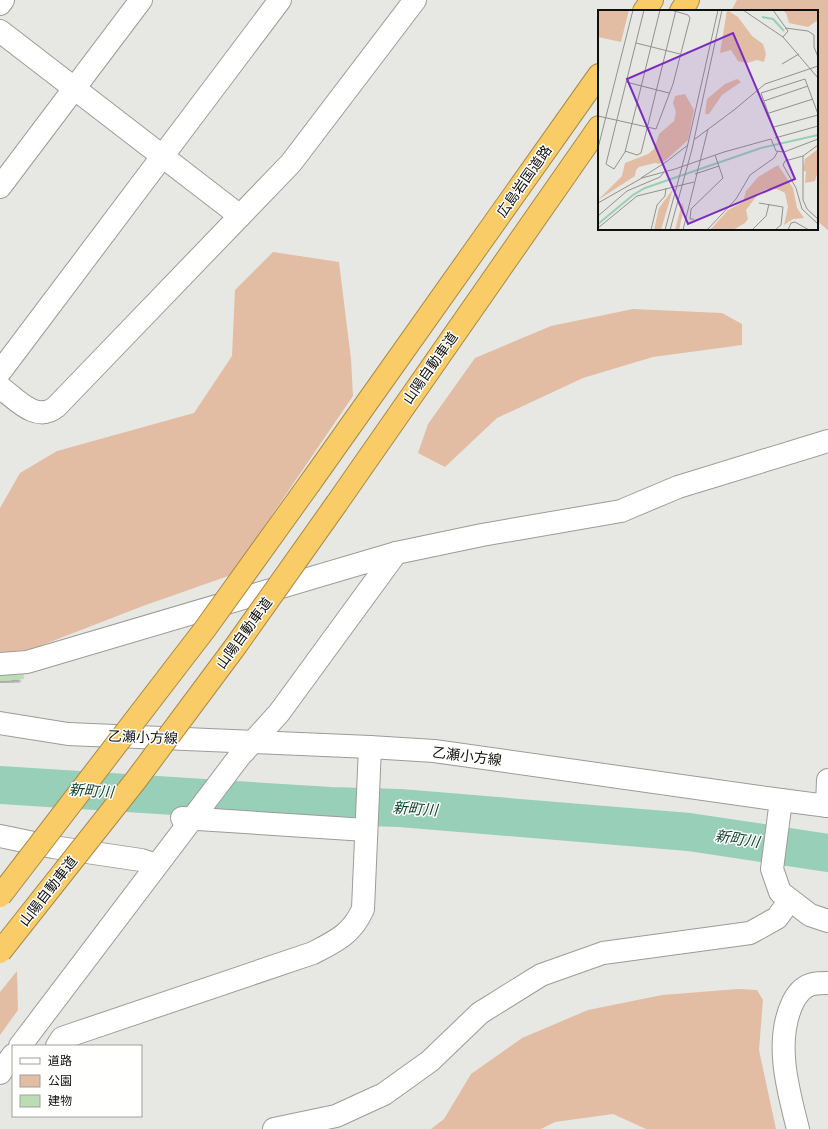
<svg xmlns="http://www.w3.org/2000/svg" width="828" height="1129" viewBox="0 0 828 1129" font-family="Manrope,'Noto Sans JP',sans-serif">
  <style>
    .green { fill: #e2bda3 }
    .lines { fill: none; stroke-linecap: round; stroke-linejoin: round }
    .river { stroke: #98cfb9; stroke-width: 38 }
    .building { fill: #bcddb4; filter: url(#shadow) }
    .minor-casing { stroke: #9b9c98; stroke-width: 24 }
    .tertiary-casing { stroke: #9b9c98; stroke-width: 24 }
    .secondary-casing { stroke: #9b9c98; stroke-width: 24 }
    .motorway-casing { stroke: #a78a48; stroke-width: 24 }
    .minor { stroke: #fff; stroke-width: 22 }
    .tertiary { stroke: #fff; stroke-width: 22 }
    .secondary { stroke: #fff; stroke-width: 22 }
    .motorway { stroke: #f9cc68; stroke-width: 22 }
    .motorway-bridge-casing { stroke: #a78a48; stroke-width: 24; stroke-linecap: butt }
    .motorway-bridge { stroke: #f9cc68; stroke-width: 22 }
    .labels { text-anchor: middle; stroke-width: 3; stroke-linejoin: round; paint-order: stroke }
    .street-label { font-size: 14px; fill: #0f0f0e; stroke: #fffffe }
    .water-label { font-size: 15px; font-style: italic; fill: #164535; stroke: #fffffe }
    .inset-river { fill: none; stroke: #98cfb9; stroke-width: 2 }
    .inset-road { fill: none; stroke: #91918e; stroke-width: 1 }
    .view { fill: #7b2cbf; fill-opacity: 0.15; stroke: #7b2cbf; stroke-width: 2 }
    .inset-edge { fill: none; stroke: #0f0f0e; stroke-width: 2 }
  </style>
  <defs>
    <filter id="shadow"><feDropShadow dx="-3.5" dy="3.5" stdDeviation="1" flood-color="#0004"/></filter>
  </defs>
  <rect width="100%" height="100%" fill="#e7e8e4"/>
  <!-- green -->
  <g class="green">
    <path d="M737 0H828V230L817 221V11H731Z"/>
    <path d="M273 252 339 262 351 359 353 396 231 575 143 606 32 649 0 653V508L20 473 57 451 194 413 232 356 235 290Z"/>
    <path d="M633 309 722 313 742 324V345L653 357 583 378 497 418 445 467 418 453 428 424 475 358 551 326Z"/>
    <path d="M17 971 18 1010 0 1035V992Z"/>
    <path d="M738 989 757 990 763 1000 759 1050 776 1129H646L613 1114 555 1122 541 1129H431L444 1119 471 1074 522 1038 588 1010 662 995Z"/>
  </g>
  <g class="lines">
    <!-- river -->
    <path class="river" d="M0 785 330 806 400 808 689 832 828 853"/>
  </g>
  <!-- building -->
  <path class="building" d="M23 670 24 679 0 681V672Z"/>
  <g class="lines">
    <!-- minor casing -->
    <g class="minor-casing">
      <g id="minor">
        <path d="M0 4 3 0"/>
        <path d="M0 31 240 216"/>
        <path d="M0 187 141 0"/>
        <path d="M0 372 280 0"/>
        <path d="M0 387C16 399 36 423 56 407L291 163 415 0"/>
        <path d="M0 664 27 662 396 553 482 535 621 511 678 487 828 441"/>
        <path d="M827 806 828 780"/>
        <path d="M182 818 366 830"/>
        <path d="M0 836 53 847 141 860 156 865"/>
        <path d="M20 1046 239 757 279 713 396 553"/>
        <path d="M57 1046 62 1038 313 953C336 941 352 934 363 909L370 747"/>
        <path d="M0 1073 13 1055"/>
        <path d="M274 1129 336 1116 384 1094 430 1061 480 1013 541 975 603 953 750 933 777 918 790 900"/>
      </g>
    </g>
    <!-- tertiary casing -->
    <g class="tertiary-casing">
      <g id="tertiary">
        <path d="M781 800 828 806"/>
        <path d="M798 1129C788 1090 774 1041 793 1002 797 994 803 986 813 984 817 983 823 983 828 983"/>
      </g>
    </g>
    <!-- secondary casing -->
    <g class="secondary-casing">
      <path id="secondary" d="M0 723 68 734 370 747 434 751 781 800 772 869 780 892 810 915 828 921"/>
    </g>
    <!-- motorway casing -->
    <g class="motorway-casing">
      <g id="motorway">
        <path d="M644 11 652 0"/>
        <path d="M681 11 688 0"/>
        <path d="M310 483 599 75"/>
        <path d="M337 503 599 127"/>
      </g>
    </g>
    <!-- minor -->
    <use href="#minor" class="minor"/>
    <!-- tertiary -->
    <use href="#tertiary" class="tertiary"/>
    <!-- secondary -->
    <use href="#secondary" class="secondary"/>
    <!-- motorway -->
    <use href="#motorway" class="motorway"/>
    <!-- motorway-bridge casing -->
    <g class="motorway-bridge-casing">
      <g id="motorway-bridge">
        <path d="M0 896 205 629 310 483"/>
        <path d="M0 952 136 780 235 647 337 503"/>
      </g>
    </g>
    <!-- motorway-bridge -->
    <use href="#motorway-bridge" class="motorway-bridge"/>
  </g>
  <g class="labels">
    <!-- street labels -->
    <g class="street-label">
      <text transform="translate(524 181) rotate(-55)" y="5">広島岩国道路</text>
      <text transform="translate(430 368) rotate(-55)" y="5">山陽自動車道</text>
      <text transform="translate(244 633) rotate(-54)" y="5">山陽自動車道</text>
      <text transform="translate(143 737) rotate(2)" y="5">乙瀬小方線</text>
      <text transform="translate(467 756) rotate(7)" y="5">乙瀬小方線</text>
      <text transform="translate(48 891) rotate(-52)" y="5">山陽自動車道</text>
    </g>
    <!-- water labels -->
    <g class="water-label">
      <text transform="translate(91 791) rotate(4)" y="5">新町川</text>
      <text transform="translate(415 809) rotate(4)" y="5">新町川</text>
      <text transform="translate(737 839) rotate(9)" y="5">新町川</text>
    </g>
  </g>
  <!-- overview -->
  <g transform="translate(598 10)">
    <rect width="220" height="220" fill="#e7e8e4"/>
    <path d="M0 0H31L23 32 0 27ZM129 0 140 7 154 26 165 34 168 44 166 52 159 50 149 53 140 51 133 40 122 43ZM184 0H220V10L210 17 191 13 188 3ZM139 69 143 72 124 85 111 104H107L109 89 127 74ZM87 84 96 100 90 130 68 150 61 154 57 153 41 157 38 160 37 166 0 190 24 166 27 153 50 144 56 139 61 124 76 111 78 102 75 93 77 86ZM220 139V161L217 171 207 173 208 162 205 160 207 149ZM180 155 195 178 199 198 206 208 195 209 186 215 190 197 187 183 179 179H168L161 183 148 200 150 209 147 213 135 220H112L130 200 145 192 148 181 160 167ZM75 179 63 220H56L61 198ZM84 193 86 198 81 220H77Z" fill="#e2bda3"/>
    <path class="inset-river" d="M164 7 175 9 186 21M0 214 35 185 47 178 163 138 220 125"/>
    <path class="inset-road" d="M46 0 8 154 16 159 27 142 62 0M145 0 185 27 220 68M175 0 190 21 185 27M187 18 210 21 216 25V37L220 47M38 33 82 44M184 54 201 44M28 72 71 83M166 91 210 76M171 103 215 89M0 106 58 119 75 74 92 8 90 5 73 0M176 117 220 105M179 127 163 83 207 69 220 104M177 128 220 116M97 129 136 100 167 74 220 56M220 135 205 146 187 151 185 155 198 178 204 199 220 214M0 138 35 0M27 141 39 145 43 143 78 0M205 146V190L209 199 220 209M97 164 121 156M43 168 68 152 90 135M0 193 44 168 77 159 126 142 173 129 178 141 186 142 220 129M161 193 185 197 183 215 177 220M0 206 29 181 62 167 66 162M96 209H92L93 199 125 168 117 145M0 218 39 186 96 172M53 220 59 195 67 186 68 178M67 220 89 138 120 0M72 220 94 139 124 0M85 220 110 119M109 220 138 189 152 165 176 148 180 141M154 220 168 206 171 194M190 220 193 213 197 212 211 220"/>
    <path class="view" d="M135 23 197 169 90 214 29 69Z"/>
    <rect width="220" height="220" class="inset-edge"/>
  </g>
  <!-- legend -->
  <rect x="12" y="1045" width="130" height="72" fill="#fffffe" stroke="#9f9f9e"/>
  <rect x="20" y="1058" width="20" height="6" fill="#ffffff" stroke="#9f9f9e"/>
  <text x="48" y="1065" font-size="12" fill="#0f0f0e">道路</text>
  <rect x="20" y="1075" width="20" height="12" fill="#e2bda3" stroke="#9f9f9e"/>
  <text x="48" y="1085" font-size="12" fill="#0f0f0e">公園</text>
  <rect x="20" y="1095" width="20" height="12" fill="#bcddb4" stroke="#9f9f9e"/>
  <text x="48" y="1105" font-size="12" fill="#0f0f0e">建物</text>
</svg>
